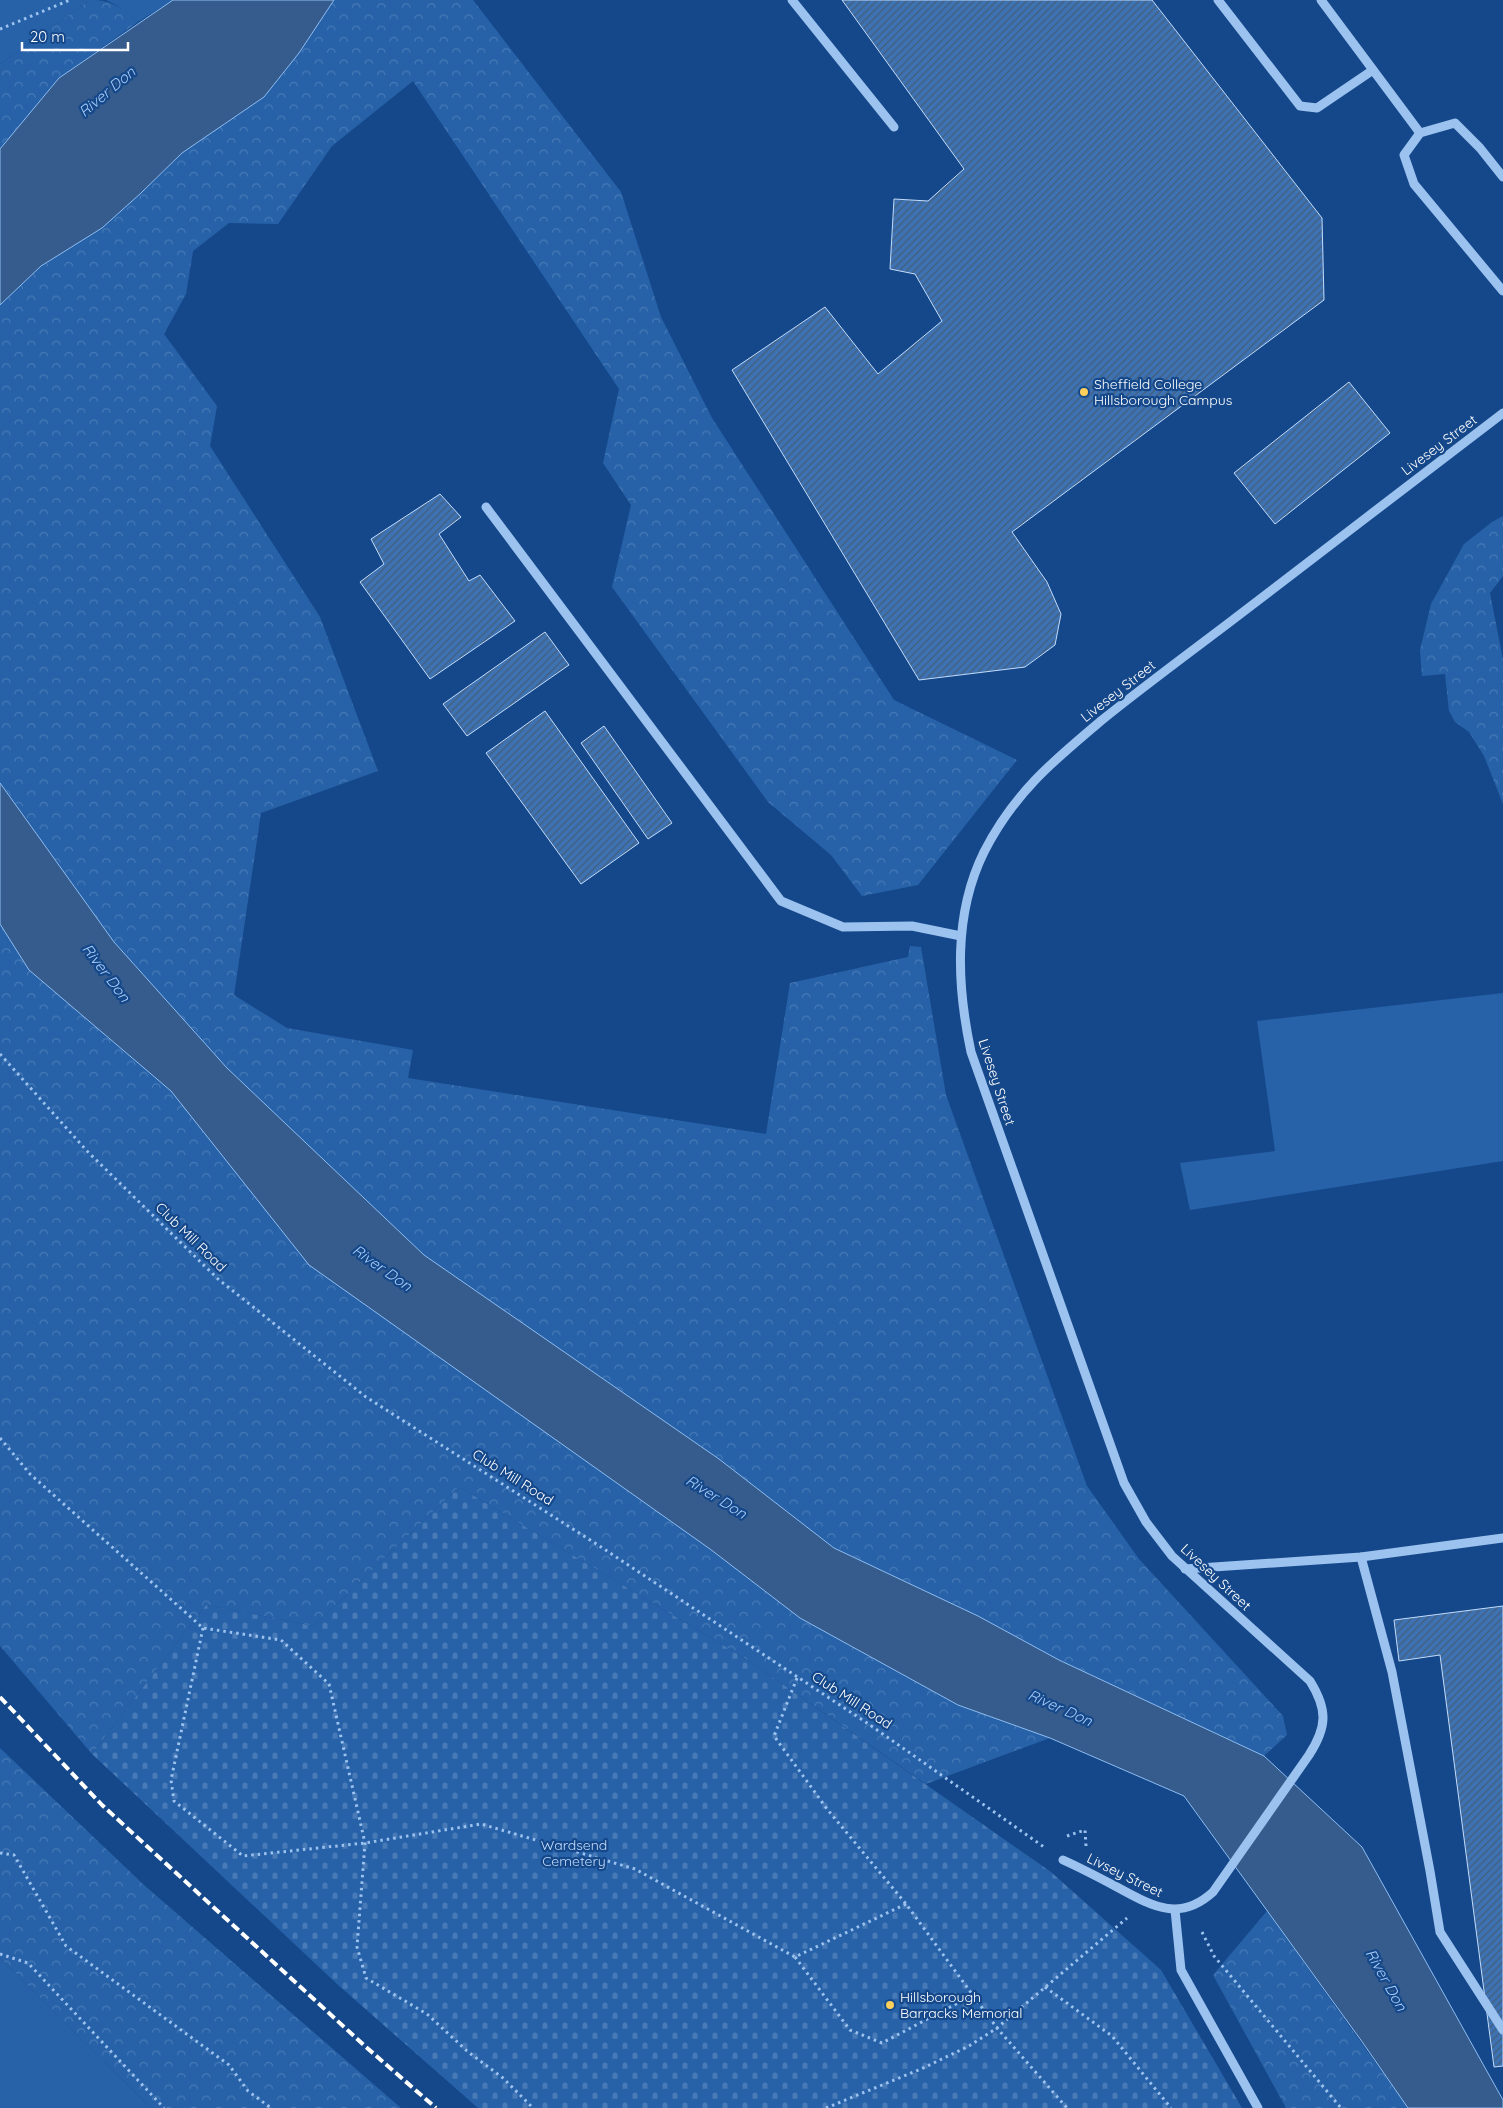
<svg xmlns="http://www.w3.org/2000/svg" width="1503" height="2108" viewBox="0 0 1503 2108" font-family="Quicksand,sans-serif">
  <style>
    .grass { fill: #2762a9 }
    .forest { fill: url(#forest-crowns) }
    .cemetery { fill: url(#cemetery-stones) }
    .water { fill: #355c8c; stroke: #8ebdf2 }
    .building { fill: url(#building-hatch); stroke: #c3dcfb }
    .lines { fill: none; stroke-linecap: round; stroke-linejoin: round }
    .path { stroke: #9cc2ef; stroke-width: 3; stroke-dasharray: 2.5 4; stroke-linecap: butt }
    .minor { stroke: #9cc2ef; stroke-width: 9 }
    .rail { stroke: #fff; stroke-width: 4; stroke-dasharray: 9 4; stroke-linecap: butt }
    .poi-dot { fill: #ffcf5b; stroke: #15488a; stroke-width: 2 }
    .labels { text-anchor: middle; stroke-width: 4.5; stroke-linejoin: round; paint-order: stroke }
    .poi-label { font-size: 14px; fill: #fff; stroke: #15488a; text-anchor: start }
    .street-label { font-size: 14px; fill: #fff; stroke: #15488a }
    .park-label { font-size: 14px; fill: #c3dcfb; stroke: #15488a }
    .water-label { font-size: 15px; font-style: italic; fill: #a8ccf7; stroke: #15488a }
  </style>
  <defs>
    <pattern id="forest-crowns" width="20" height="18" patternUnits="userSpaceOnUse" patternTransform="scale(1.25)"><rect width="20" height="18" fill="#2762a9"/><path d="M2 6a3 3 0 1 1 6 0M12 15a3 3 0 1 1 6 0" fill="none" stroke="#477ab6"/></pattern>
    <pattern id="cemetery-stones" width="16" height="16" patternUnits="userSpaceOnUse" patternTransform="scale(1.25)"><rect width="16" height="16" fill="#2762a9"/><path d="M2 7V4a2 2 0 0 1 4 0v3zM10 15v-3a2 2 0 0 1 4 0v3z" fill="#477ab6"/></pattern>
    <pattern id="building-hatch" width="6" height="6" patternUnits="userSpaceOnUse" patternTransform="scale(1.25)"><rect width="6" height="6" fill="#3d72b3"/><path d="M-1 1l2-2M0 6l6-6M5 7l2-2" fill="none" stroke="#455d7a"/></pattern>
  </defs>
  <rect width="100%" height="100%" fill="#15488a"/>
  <!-- grass -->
  <g class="grass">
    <path d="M0 0H90L0 64Z"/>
    <path d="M106 0H173L138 22 116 5Z"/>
    <path d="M1503 993V1161L1190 1210 1180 1163 1275 1151 1257 1021Z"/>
    <path d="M0 1958 151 2108H0Z"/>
  </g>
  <!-- forest -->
  <g class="forest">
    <path d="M90 0C114 0 120 8 138 22L59 78 0 149V64Z"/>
    <path d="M334 0H473L621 192 661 317 712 418 894 700 1017 760 918 885 862 896 831 855 768 802 612 587 631 505 603 463 619 389 413 81 332 146 278 224 229 223 193 251 186 294 164 334 217 406 210 446 320 617 378 771 261 813 234 995 287 1028 413 1050 408 1078 766 1134 790 983 908 957 910 946 921 947 946 1095 1087 1486 1139 1559 1283 1716 1287 1735 1264 1756 1059 1660 978 1616 834 1548 719 1459 424 1255 227 1068 114 942 0 783V305L41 266 102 228 141 193 182 153 264 97 299 53Z"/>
    <path d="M1503 516V576L1490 593 1503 660V804L1484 756 1469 732 1455 722 1449 711 1445 674 1422 676 1420 650 1431 604 1464 544 1492 522Z"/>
    <path d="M0 924 29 970 171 1091 310 1265 710 1549 800 1618 958 1705 1050 1738 926 1784 751 1662 459 1487 314 1626 206 1605 92 1754 0 1646Z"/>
    <path d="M0 1748 144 1885 401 2108H151L0 1958Z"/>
    <path d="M1267 1911 1408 2108H1286L1213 1975Z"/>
  </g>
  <!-- cemetery -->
  <path class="cemetery" d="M459 1487 751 1662 1051 1872 1161 1970 1242 2108H478L337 1984 92 1754 206 1605 314 1626Z"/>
  <!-- water -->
  <g class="water">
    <path d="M173 0H334L299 53 264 97 182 153 141 193 102 228 41 266 0 305V149L59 78Z"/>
    <path d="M0 783 114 942 227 1068 424 1255 719 1459 834 1548 978 1616 1059 1660 1264 1756 1362 1847 1503 2100V2108H1408L1363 2043 1184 1796 1050 1738 958 1705 800 1618 710 1549 309 1265 171 1091 29 970 0 924Z"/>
  </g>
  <!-- building -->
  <g class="building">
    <path d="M842 0H1152L1322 218 1324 300 1012 532 1047 582 1061 614 1055 645 1025 667 919 680 732 370 825 307 878 374 942 321 915 274 890 269 894 199 928 201 964 169Z"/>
    <path d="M1349 382 1390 433 1275 524 1234 473Z"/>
    <path d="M440 494 461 517 439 534 469 581 480 575 515 621 430 679 360 582 384 564 371 539Z"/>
    <path d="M545 632 569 665 467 736 443 704Z"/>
    <path d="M545 711 639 843 581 884 486 753Z"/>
    <path d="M604 726 672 823 648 839 581 743Z"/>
    <path d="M1503 1606V2066L1494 2067 1440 1655 1399 1661 1394 1620Z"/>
  </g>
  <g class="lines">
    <!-- path -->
    <g class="path">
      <path d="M0 29 70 0"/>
      <path d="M0 1054 87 1151 218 1279 366 1397 598 1545 870 1725 1044 1847"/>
      <path d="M0 1438 30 1474 203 1628 281 1640 329 1684 365 1843 357 1947 366 1978 427 2014 467 2051 503 2078 533 2108"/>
      <path d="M203 1628 171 1780 174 1801 243 1856 365 1843 481 1824 635 1869 795 1957 906 1904"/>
      <path d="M797 1678 774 1736 827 1809 906 1904 997 2028 1067 2108"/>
      <path d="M1067 1836 1085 1830 1086 1846"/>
      <path d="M0 1853 14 1855 66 1946 229 2065 248 2091 271 2108"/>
      <path d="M1202 1932 1214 1956 1341 2108"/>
      <path d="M0 1954 28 1963 164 2108"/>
      <path d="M795 1957 850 2030 882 2043 973 1995"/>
      <path d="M1045 1987 1112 2036 1171 2108"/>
      <path d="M826 2108 921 2069 969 2046 997 2028 1127 1918"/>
    </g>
    <!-- minor -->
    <g class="minor">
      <path d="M792 0 894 127"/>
      <path d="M1218 0 1300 106 1317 108 1373 70"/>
      <path d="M1321 0 1420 133"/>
      <path d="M1503 177 1480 148 1455 123 1420 133 1404 155 1414 184 1503 291"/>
      <path d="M486 507 781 901 843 927 912 926 961 936"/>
      <path d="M1361 1557 1392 1672 1430 1871 1440 1932 1503 2030"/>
      <path d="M1185 1569 1361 1557 1503 1538"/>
      <path d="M1063 1860C1081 1868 1098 1877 1115 1886 1149 1904 1178 1924 1213 1892L1309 1755C1327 1727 1328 1710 1310 1681L1172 1556 1146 1522 1124 1483 971 1052C957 986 953 915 984 852 1014 793 1053 761 1102 720 1143 687 1185 656 1226 625 1318 554 1411 484 1503 413"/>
      <path d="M1175 1910 1181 1970 1258 2108"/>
    </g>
    <!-- rail -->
    <path class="rail" d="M0 1697 102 1805 366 2047 436 2108"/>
  </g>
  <!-- markers -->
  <g class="poi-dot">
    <circle cx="1084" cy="392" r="5"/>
    <circle cx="890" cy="2005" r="5"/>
  </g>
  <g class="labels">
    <!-- poi labels -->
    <g class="poi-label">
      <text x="1094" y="389">Sheffield College<tspan x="1094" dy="16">Hillsborough Campus</tspan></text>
      <text x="900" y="2002">Hillsborough<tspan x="900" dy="16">Barracks Memorial</tspan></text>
    </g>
    <!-- street labels -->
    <g class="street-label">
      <text transform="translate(1439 445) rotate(-37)" y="5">Livesey Street</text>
      <text transform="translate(1118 691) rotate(-38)" y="5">Livesey Street</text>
      <text transform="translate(997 1082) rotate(72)" y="5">Livesey Street</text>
      <text transform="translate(191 1237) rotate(44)" y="5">Club Mill Road</text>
      <text transform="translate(513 1477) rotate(32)" y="5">Club Mill Road</text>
      <text transform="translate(1216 1577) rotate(43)" y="5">Livesey Street</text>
      <text transform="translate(852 1700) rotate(33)" y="5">Club Mill Road</text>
      <text transform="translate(1125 1875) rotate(26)" y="5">Livsey Street</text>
    </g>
    <!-- park labels -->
    <g class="park-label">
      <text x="574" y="1850">Wardsend<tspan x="574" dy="16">Cemetery</tspan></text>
    </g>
    <!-- water labels -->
    <g class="water-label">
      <text transform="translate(107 92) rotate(-40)" y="5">River Don</text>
      <text transform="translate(106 973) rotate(53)" y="5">River Don</text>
      <text transform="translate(382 1268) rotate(35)" y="5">River Don</text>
      <text transform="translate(716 1497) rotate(32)" y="5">River Don</text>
      <text transform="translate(1060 1708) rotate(24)" y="5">River Don</text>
      <text transform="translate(1386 1980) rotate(61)" y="5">River Don</text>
    </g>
  </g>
  <!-- scale -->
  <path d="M22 42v8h106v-8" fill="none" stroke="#ffffff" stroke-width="2.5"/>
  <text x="30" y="42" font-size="15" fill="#ffffff" stroke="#15488a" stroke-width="4" paint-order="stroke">20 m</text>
</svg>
